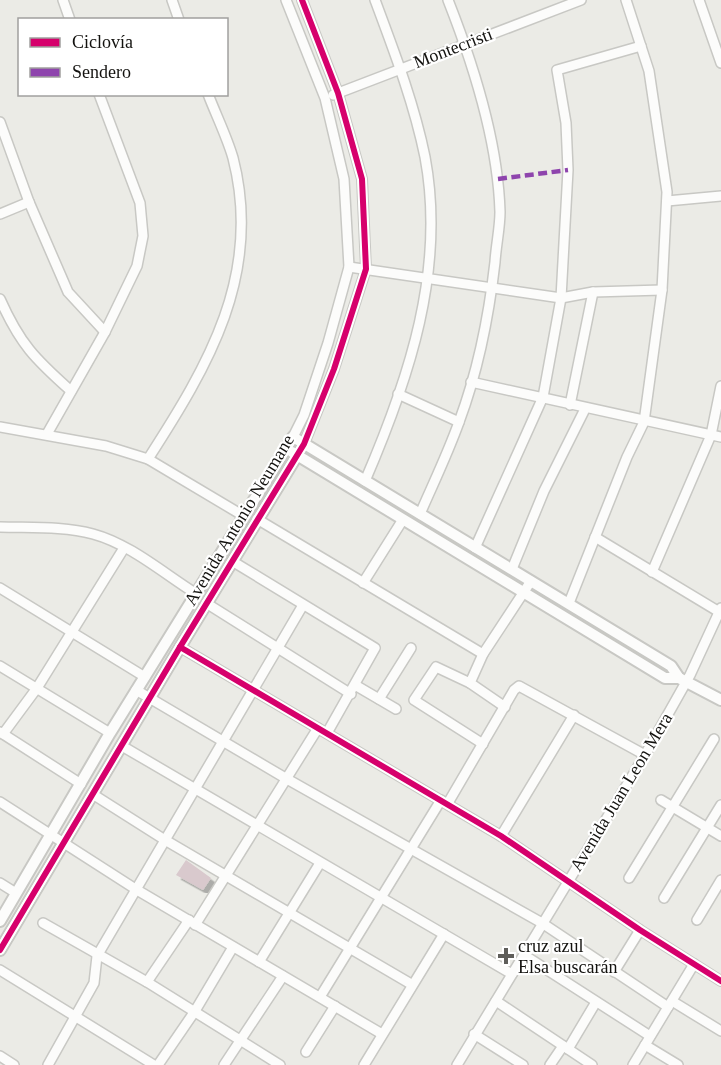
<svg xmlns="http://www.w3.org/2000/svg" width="721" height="1065" viewBox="0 0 721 1065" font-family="Georgia,serif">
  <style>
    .building { fill: #d9c9cd; filter: url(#shadow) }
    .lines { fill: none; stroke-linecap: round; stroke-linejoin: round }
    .minor-casing { stroke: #c8c8c4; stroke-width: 12 }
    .tertiary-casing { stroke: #c8c8c4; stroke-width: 14 }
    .minor { stroke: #fcfcfb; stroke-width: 9 }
    .tertiary { stroke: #fcfcfb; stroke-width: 10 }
    .quiet { stroke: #8e44ad; stroke-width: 4.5; stroke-dasharray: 9 4.5; stroke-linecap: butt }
    .cycleway-casing { stroke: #fff; stroke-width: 10 }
    .cycleway { stroke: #d6006c; stroke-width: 6 }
    .poi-dot { fill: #5f5e5a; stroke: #fff; stroke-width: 2 }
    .labels { text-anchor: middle; stroke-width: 4.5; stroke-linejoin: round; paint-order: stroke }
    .street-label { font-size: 18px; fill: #13120f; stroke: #fff }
    .poi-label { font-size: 18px; fill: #13120f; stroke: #fff; text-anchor: start }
  </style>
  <defs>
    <filter id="shadow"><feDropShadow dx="4.5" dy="4.5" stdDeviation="0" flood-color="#0004"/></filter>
  </defs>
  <rect width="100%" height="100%" fill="#ebebe6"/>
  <!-- building -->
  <path class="building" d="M186 860 211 878 203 890 176 875Z"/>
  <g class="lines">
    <!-- minor casing -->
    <g class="minor-casing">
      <g id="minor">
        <path d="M63 0 70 20"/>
        <path d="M172 0 179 20"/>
        <path d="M286 0 325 98 344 179 349 267 328 343 304 415 293 437"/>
        <path d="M302 0 338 93 362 179 366 269 334 369 304 444"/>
        <path d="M699 0 721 63"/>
        <path d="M333 95 581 0"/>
        <path d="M0 122 29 202 68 292 105 332"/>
        <path d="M667 201 721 196"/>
        <path d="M0 214 29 202"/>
        <path d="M349 267 561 298 593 292 662 290"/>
        <path d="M0 299C20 344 35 359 71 391"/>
        <path d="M471 382 721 437"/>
        <path d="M398 394 459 422"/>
        <path d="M570 405 593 292"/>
        <path d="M0 427 106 446 148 459 242 515"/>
        <path d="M47 434 105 332 137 266 143 236 140 203 99 94"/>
        <path d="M148 459C208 366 263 274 233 158 227 137 216 115 208 94"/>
        <path d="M365 481C409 379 446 269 425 157 414 103 394 51 375 0"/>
        <path d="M420 514C433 484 448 453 459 422 478 371 489 315 495 262 496 245 500 228 500 212 498 141 474 66 448 0"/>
        <path d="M257 519 483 654"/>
        <path d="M0 527C31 528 64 526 93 534 130 544 163 573 195 593"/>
        <path d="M595 537 721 613"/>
        <path d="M475 548 543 397 561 298 568 170 566 123 557 70 641 46"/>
        <path d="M232 561 375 648 327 733"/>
        <path d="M512 569 544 491 585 409"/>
        <path d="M652 572 711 435 721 386"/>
        <path d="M363 583 402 521"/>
        <path d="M0 588 145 677"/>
        <path d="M206 603 351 694"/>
        <path d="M569 603 627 457 644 422 662 290 667 192 649 71 626 0"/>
        <path d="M180 647 501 836 640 930 721 981"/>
        <path d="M0 666 110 733"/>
        <path d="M470 683 436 667 414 700 483 744"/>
        <path d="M355 685 396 709"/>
        <path d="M136 690 287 779 542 923 668 1007"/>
        <path d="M379 699 411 648"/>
        <path d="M505 707 470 683 483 654 531 581"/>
        <path d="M0 732 81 784"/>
        <path d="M3 734 37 688 124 548"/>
        <path d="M122 746 512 974"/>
        <path d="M94 795 165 840 411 984"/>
        <path d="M661 800 721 836"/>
        <path d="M0 802 137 890 382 1034"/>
        <path d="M448 803 514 690 519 686 645 755"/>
        <path d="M501 836 574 715"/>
        <path d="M629 878 714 739"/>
        <path d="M0 883 16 893"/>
        <path d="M664 898 721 805"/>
        <path d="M697 920 721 880"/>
        <path d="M43 923 147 982 280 1065"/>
        <path d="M195 925 318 728"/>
        <path d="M524 955 650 1036"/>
        <path d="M259 962 320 863"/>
        <path d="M0 970 154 1065"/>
        <path d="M614 972 640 930"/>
        <path d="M147 982 189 920"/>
        <path d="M320 997 441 800"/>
        <path d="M496 1001 592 1065"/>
        <path d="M672 1001 721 1031"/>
        <path d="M474 1034 523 1065"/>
        <path d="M645 1045 678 1065"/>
        <path d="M568 1049 596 1002"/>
        <path d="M306 1052 335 1006"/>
        <path d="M0 1056 14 1065"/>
        <path d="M48 1065 94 983 97 956 303 605"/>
        <path d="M158 1065 195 1011 233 947"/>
        <path d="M224 1065 283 976"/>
        <path d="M364 1065 444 934"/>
        <path d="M457 1065 645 755 690 675 721 608"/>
        <path d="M550 1065 563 1046"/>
        <path d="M633 1065 694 964"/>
      </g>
    </g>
    <!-- tertiary casing -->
    <g class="tertiary-casing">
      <g id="tertiary">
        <path d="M292 452 665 678H679L721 700"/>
        <path d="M0 921 110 733 293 437 671 666 679 678"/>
        <path d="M0 950 180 647 304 444"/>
      </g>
    </g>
    <!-- minor -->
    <use href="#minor" class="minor"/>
    <!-- tertiary -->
    <use href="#tertiary" class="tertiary"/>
    <!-- quiet -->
    <path class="quiet" d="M498 179 568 170"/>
    <!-- cycleway casing -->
    <g class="cycleway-casing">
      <g id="cycleway">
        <path d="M180 647 501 836 640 930 721 981"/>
        <path d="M0 950 180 647 304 444 334 369 366 269 362 179 338 93 302 0"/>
      </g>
    </g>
    <!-- cycleway -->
    <use href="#cycleway" class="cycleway"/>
  </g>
  <!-- markers -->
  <path class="poi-dot" d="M503 947h6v6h6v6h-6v6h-6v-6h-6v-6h6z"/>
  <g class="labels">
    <!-- street labels -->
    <g class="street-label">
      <text transform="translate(453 48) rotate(-21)" y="6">Montecristi</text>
      <text transform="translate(239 520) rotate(-59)" y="6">Avenida Antonio Neumane</text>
      <text transform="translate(621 792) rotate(-59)" y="6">Avenida Juan Leon Mera</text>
    </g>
    <!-- poi labels -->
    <g class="poi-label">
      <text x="518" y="952">cruz azul<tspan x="518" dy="21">Elsa buscarán</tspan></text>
    </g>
  </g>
  <!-- legend -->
  <rect x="18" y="18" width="210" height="78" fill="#ffffff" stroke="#a1a09f" stroke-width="1.5"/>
  <rect x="30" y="38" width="30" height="9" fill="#d6006c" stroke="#a1a09f" stroke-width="1.5"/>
  <text x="72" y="48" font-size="18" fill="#13120f">Ciclovía</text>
  <rect x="30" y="68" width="30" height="9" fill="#8e44ad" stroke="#a1a09f" stroke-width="1.5"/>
  <text x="72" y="78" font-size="18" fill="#13120f">Sendero</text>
</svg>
